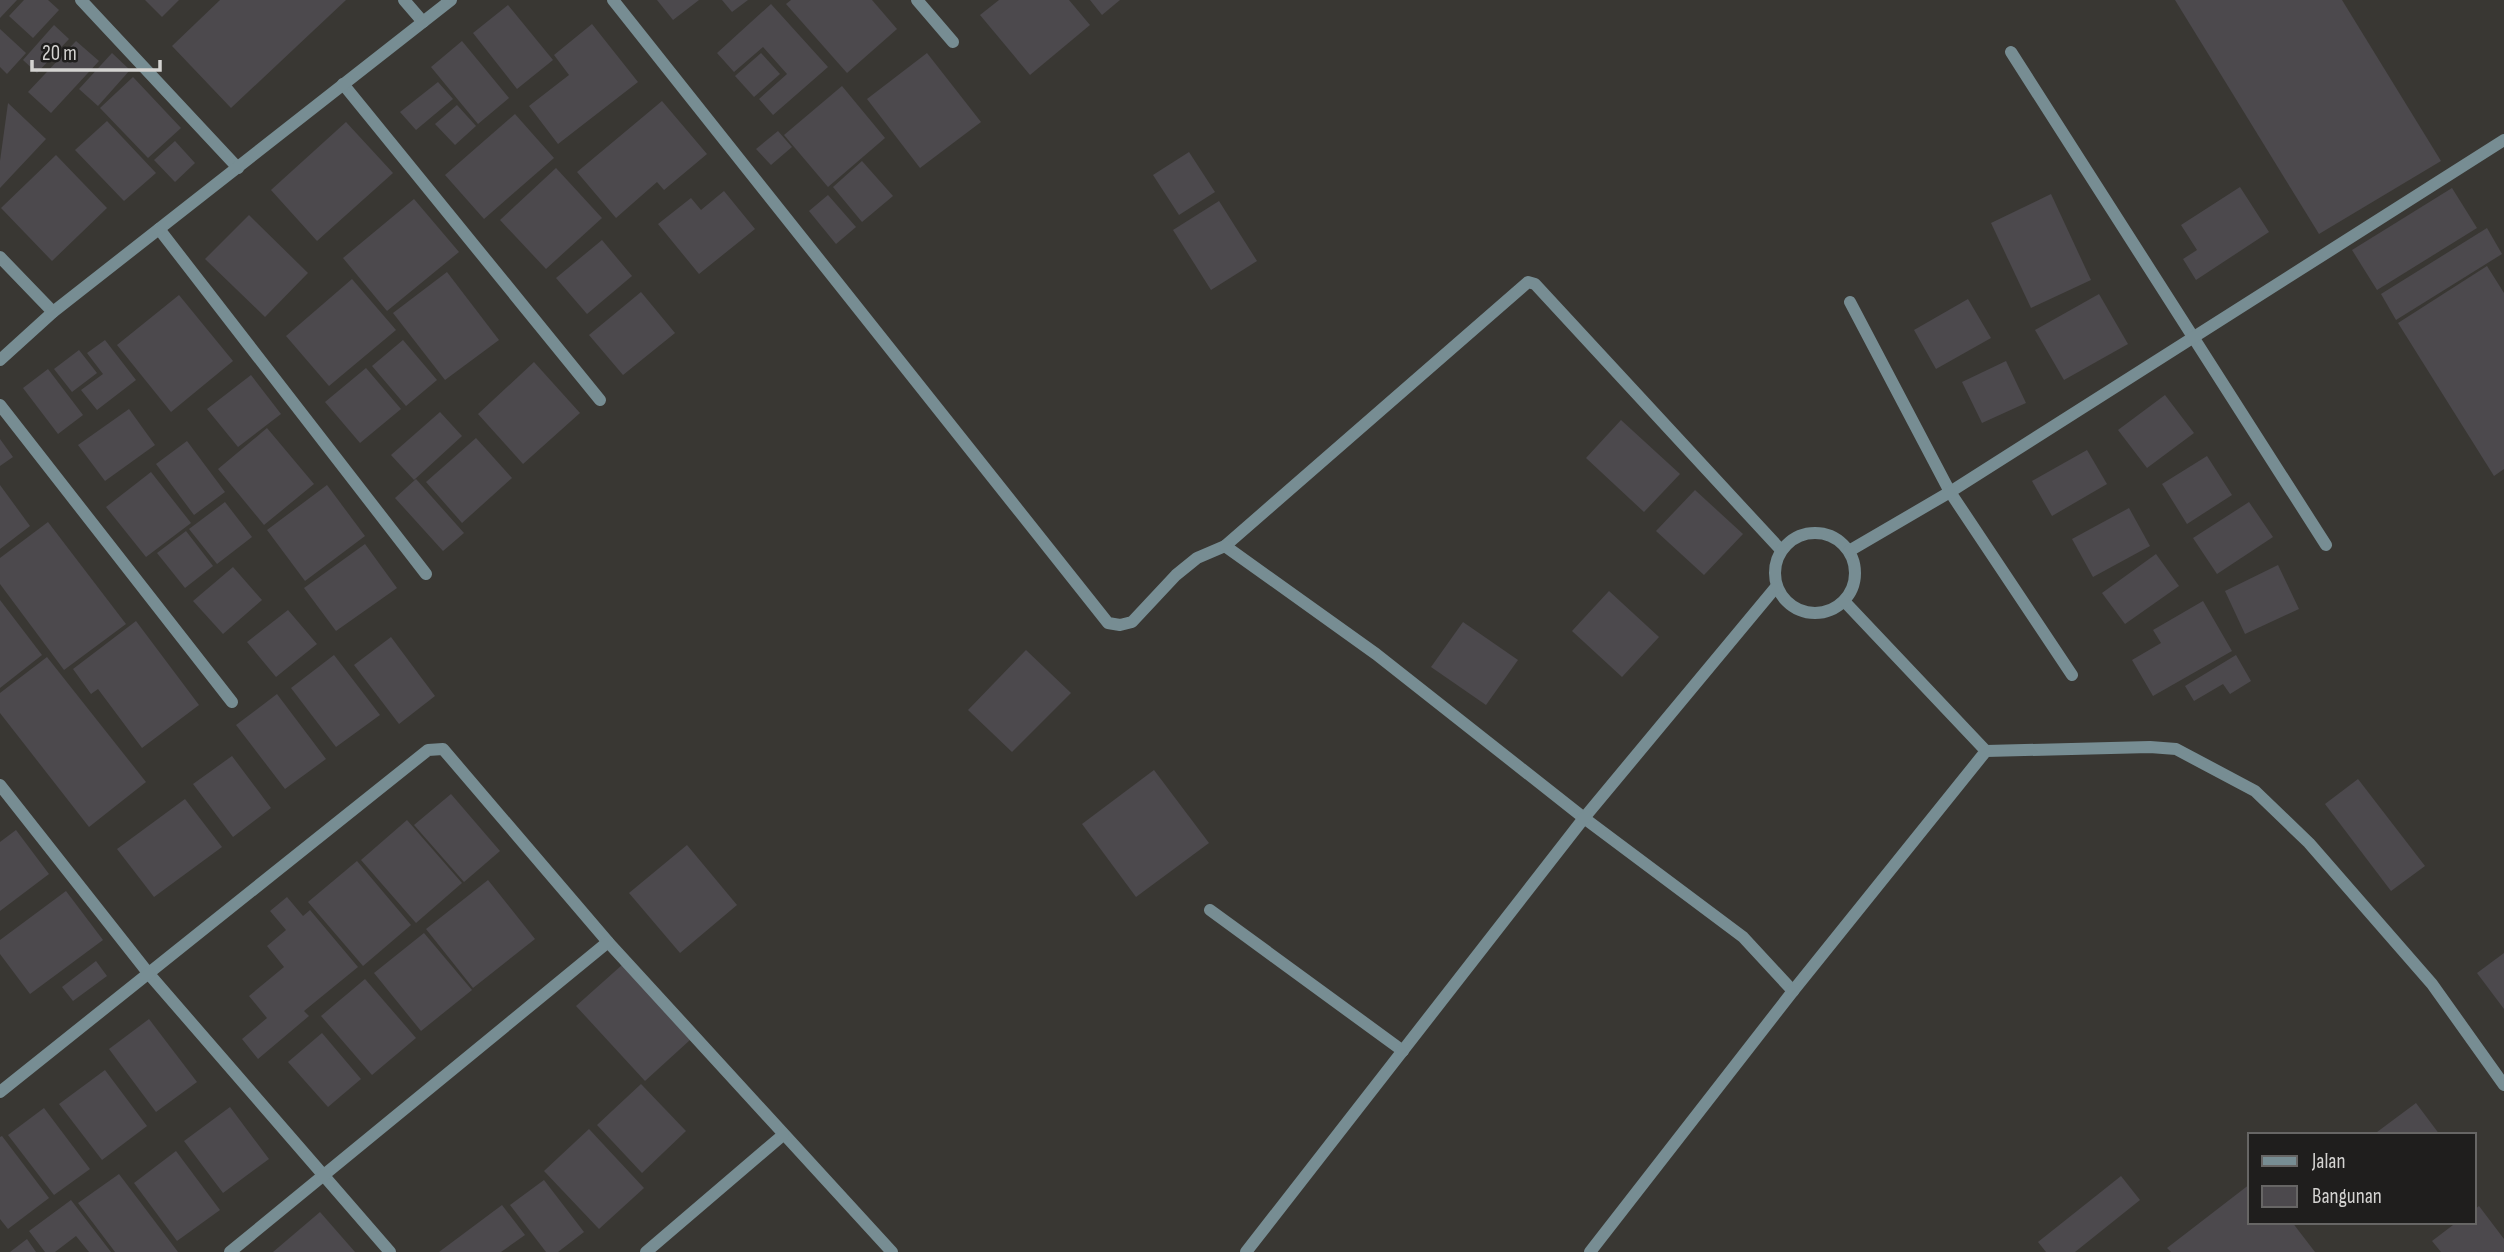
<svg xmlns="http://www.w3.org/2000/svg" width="2504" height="1252" viewBox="0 0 2504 1252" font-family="'Sofia Sans Condensed',sans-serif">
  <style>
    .building { fill: #4c494d }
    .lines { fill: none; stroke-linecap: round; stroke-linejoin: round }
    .minor { stroke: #778d93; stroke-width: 12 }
  </style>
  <rect width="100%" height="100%" fill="#393733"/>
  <!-- building -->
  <g class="building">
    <path d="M0 0H17L0 18Z"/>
    <path d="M24 0H48L59 10 33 38 9 16Z"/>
    <path d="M145 0H179L162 17Z"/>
    <path d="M220 0H346L231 108 172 46Z"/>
    <path d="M657 0H699L673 20Z"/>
    <path d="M722 0H748L732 12Z"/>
    <path d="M791 0H872L897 29 847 73 786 4Z"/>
    <path d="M999 0H1069L1090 25 1030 75 980 15Z"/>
    <path d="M1090 0H1120L1102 15Z"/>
    <path d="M2175 0H2342L2441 161 2319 234Z"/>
    <path d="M771 4 828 67 773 115 759 99 787 74 763 47 734 72 717 53Z"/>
    <path d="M508 5 553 60 517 89 473 33Z"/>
    <path d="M592 24 638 82 558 144 529 106 569 75 554 55Z"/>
    <path d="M54 25 69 39 37 73 23 60Z"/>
    <path d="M0 29 26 53 7 74 0 67Z"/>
    <path d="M76 41 99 61 51 113 28 92Z"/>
    <path d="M462 41 509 98 478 124 431 67Z"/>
    <path d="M112 53 130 70 98 106 79 89Z"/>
    <path d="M761 53 780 74 754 97 735 76Z"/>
    <path d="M927 53 981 122 920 168 867 99Z"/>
    <path d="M133 77 181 128 148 158 100 108Z"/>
    <path d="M438 82 453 99 416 130 400 112Z"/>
    <path d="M842 86 885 138 828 187 784 135Z"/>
    <path d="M662 101 707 154 664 190 657 182 616 218 577 172Z"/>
    <path d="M8 103 46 139 0 188V161Z"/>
    <path d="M457 105 476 126 455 145 435 124Z"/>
    <path d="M515 114 554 158 484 219 445 175Z"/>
    <path d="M107 121 156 173 124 201 75 150Z"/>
    <path d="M346 122 393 173 317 241 271 190Z"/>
    <path d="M778 131 792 147 771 165 756 149Z"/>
    <path d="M175 141 195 163 175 182 154 160Z"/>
    <path d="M1189 152 1215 192 1179 215 1153 175Z"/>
    <path d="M56 155 107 208 52 261 1 208Z"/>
    <path d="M862 161 893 196 862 222 833 187Z"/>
    <path d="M556 168 602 218 546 269 500 220Z"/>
    <path d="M2240 187 2269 232 2196 280 2183 259 2197 250 2181 225Z"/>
    <path d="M2452 188 2477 228 2377 290 2352 250Z"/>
    <path d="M724 191 755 229 699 274 658 224 691 198 701 210Z"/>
    <path d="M2051 194 2091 280 2031 308 1991 223Z"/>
    <path d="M828 195 856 227 836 244 809 211Z"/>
    <path d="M414 199 459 252 387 311 343 258Z"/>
    <path d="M1219 201 1257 261 1211 290 1173 230Z"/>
    <path d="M249 215 308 273 265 317 205 259Z"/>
    <path d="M2487 228 2502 254 2396 320 2381 294Z"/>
    <path d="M602 240 632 276 587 314 556 278Z"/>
    <path d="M2487 266 2504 293V469L2494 476 2398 323Z"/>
    <path d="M447 272 499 340 445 380 393 313Z"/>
    <path d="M352 279 396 330 329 386 286 336Z"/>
    <path d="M641 292 675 333 623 375 589 335Z"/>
    <path d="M2099 294 2128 344 2064 380 2035 330Z"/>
    <path d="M179 295 233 361 171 412 117 345Z"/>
    <path d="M1968 299 1991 338 1936 369 1914 330Z"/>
    <path d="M105 340 136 380 97 410 81 390 103 374 87 353Z"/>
    <path d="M403 340 437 380 406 406 372 366Z"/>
    <path d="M79 350 97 373 72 392 54 369Z"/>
    <path d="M2006 361 2026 403 1982 423 1962 382Z"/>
    <path d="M534 362 580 413 523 464 478 414Z"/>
    <path d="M366 368 401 409 360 443 325 402Z"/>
    <path d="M48 369 83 415 58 434 23 388Z"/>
    <path d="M251 375 281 414 238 447 207 409Z"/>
    <path d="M2165 395 2194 433 2147 468 2118 430Z"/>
    <path d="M129 409 155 445 105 481 78 445Z"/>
    <path d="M440 412 462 436 414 480 391 455Z"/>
    <path d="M1621 420 1680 474 1644 512 1586 458Z"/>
    <path d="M267 428 314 484 264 525 218 469Z"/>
    <path d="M476 438 512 478 462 523 426 482Z"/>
    <path d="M0 439 13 457 0 466Z"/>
    <path d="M187 441 225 492 194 515 156 464Z"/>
    <path d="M2087 450 2107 484 2052 516 2032 481Z"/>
    <path d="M2207 456 2232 495 2187 524 2162 484Z"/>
    <path d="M151 472 191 523 146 557 106 507Z"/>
    <path d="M416 479 464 533 443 551 395 498Z"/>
    <path d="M0 485 30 526 0 549Z"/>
    <path d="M327 485 365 536 305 581 267 530Z"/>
    <path d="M1695 490 1743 534 1704 575 1656 531Z"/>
    <path d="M225 502 252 537 217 564 189 529Z"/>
    <path d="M2249 502 2273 537 2217 574 2193 538Z"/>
    <path d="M2129 508 2150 546 2093 577 2072 539Z"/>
    <path d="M48 522 126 624 64 670 0 584V558Z"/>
    <path d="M186 531 213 566 185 588 157 553Z"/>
    <path d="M365 544 397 588 336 631 304 588Z"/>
    <path d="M2156 554 2179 586 2125 624 2102 593Z"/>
    <path d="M2278 565 2299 609 2245 634 2225 591Z"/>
    <path d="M233 567 262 600 223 634 193 601Z"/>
    <path d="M1609 591 1659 637 1622 677 1572 631Z"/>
    <path d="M0 600 42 655 0 688Z"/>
    <path d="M2203 601 2232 651 2153 696 2132 660 2161 643 2153 630Z"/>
    <path d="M288 610 317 644 276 677 247 642Z"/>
    <path d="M136 621 199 705 142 748 98 689 91 694 73 669Z"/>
    <path d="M1463 622 1518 660 1486 705 1431 667Z"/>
    <path d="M391 637 435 696 399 724 354 665Z"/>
    <path d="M1026 650 1071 693 1012 752 968 710Z"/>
    <path d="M334 655 380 715 336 747 291 688Z"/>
    <path d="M2236 655 2251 681 2230 694 2223 684 2194 701 2185 686Z"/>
    <path d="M47 657 146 782 89 827 0 713V693Z"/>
    <path d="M277 694 326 759 285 789 236 725Z"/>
    <path d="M232 756 271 808 233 837 193 784Z"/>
    <path d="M1154 770 1209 843 1136 897 1082 824Z"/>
    <path d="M2358 779 2425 866 2391 891 2325 804Z"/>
    <path d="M451 794 500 851 464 882 414 825Z"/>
    <path d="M185 799 222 847 154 897 117 849Z"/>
    <path d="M407 820 462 883 416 923 361 860Z"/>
    <path d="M16 830 49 874 0 911V842Z"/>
    <path d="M687 845 737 905 680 953 629 893Z"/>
    <path d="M357 861 411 925 363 966 308 902Z"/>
    <path d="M488 880 535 939 473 988 426 929Z"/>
    <path d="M66 891 103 940 30 994 0 954V940Z"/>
    <path d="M287 897 303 916 310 910 358 967 304 1011 309 1016 258 1059 242 1039 267 1018 249 996 284 967 267 946 286 930 270 911Z"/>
    <path d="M424 933 472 990 421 1031 374 973Z"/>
    <path d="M2504 953V1009L2477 973Z"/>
    <path d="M96 961 107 976 73 1001 62 987Z"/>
    <path d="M622 965 690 1040 645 1081 576 1006Z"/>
    <path d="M365 979 416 1038 372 1075 321 1016Z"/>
    <path d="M149 1019 197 1082 156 1112 109 1049Z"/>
    <path d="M322 1033 361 1079 328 1107 288 1062Z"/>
    <path d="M105 1070 147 1126 102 1160 59 1104Z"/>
    <path d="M641 1084 686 1131 642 1173 597 1125Z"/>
    <path d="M2416 1103 2440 1135H2373Z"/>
    <path d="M230 1107 269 1159 223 1193 184 1141Z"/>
    <path d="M44 1108 90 1169 54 1195 8 1135Z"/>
    <path d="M589 1129 644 1188 599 1229 544 1171Z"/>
    <path d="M2 1136 49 1198 8 1229 0 1219V1137Z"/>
    <path d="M176 1151 220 1210 177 1241 134 1183Z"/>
    <path d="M119 1174 178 1252H115L78 1203Z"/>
    <path d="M2121 1176 2140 1200 2075 1252H2046L2038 1242Z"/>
    <path d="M544 1180 584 1232 558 1252H546L510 1205Z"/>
    <path d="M2250 1184V1222H2292L2315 1252H2171L2167 1248Z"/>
    <path d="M71 1200 111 1252H89L76 1236 55 1252H45L29 1231Z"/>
    <path d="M502 1205 525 1235 501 1252H439Z"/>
    <path d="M2479 1206 2504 1239V1252H2441L2432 1241 2457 1222H2474V1210Z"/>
    <path d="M320 1212 355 1252H273Z"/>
    <path d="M27 1239 36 1252H10Z"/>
  </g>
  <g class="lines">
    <!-- minor -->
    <g class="minor">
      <path d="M81 0 238 168"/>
      <path d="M404 0 423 22"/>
      <path d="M613 0 1108 623 1120 625 1132 622 1176 575 1197 558 1225 546 1528 282 1535 284 1781 550"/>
      <path d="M917 0 953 42"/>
      <path d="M2011 52 2326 545"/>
      <path d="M343 84 600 400"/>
      <path d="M159 229 426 574"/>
      <path d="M0 257 53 312"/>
      <path d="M1850 302 1950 492 2072 675"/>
      <path d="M0 360 53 312 451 0"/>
      <path d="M0 405 232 702"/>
      <circle cx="1815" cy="573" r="40"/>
      <path d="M1225 546 1376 654 1584 818 1743 937 1793 991"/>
      <path d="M1849 551 1950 492 2504 140"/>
      <path d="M1986 751 2150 747 2176 749 2255 791 2309 843 2432 984 2504 1085"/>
      <path d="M0 785 149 974 390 1252"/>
      <path d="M1210 910 1403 1051"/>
      <path d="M0 1092 428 750 443 749 608 942 892 1252"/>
      <path d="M230 1252 608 942"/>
      <path d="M646 1252 783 1135"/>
      <path d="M1246 1252 1584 818 1776 587"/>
      <path d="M1590 1252 1793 991 1986 751 1844 601"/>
    </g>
  </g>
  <!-- legend -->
  <rect x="2248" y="1133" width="228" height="91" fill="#1f1e1d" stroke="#676665" stroke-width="2"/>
  <rect x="2262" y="1156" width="35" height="10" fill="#778d93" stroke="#676665" stroke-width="2"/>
  <text x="2312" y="1168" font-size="21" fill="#d4d3d1">Jalan</text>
  <rect x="2262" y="1186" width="35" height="21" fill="#4c494d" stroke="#676665" stroke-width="2"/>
  <text x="2312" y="1203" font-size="21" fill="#d4d3d1">Bangunan</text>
  <!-- scale -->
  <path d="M32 60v10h128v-10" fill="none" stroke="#d4d3d1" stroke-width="3.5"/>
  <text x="42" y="60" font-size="21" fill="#d4d3d1" stroke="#1f1e1d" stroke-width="5" paint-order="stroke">20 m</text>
</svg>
